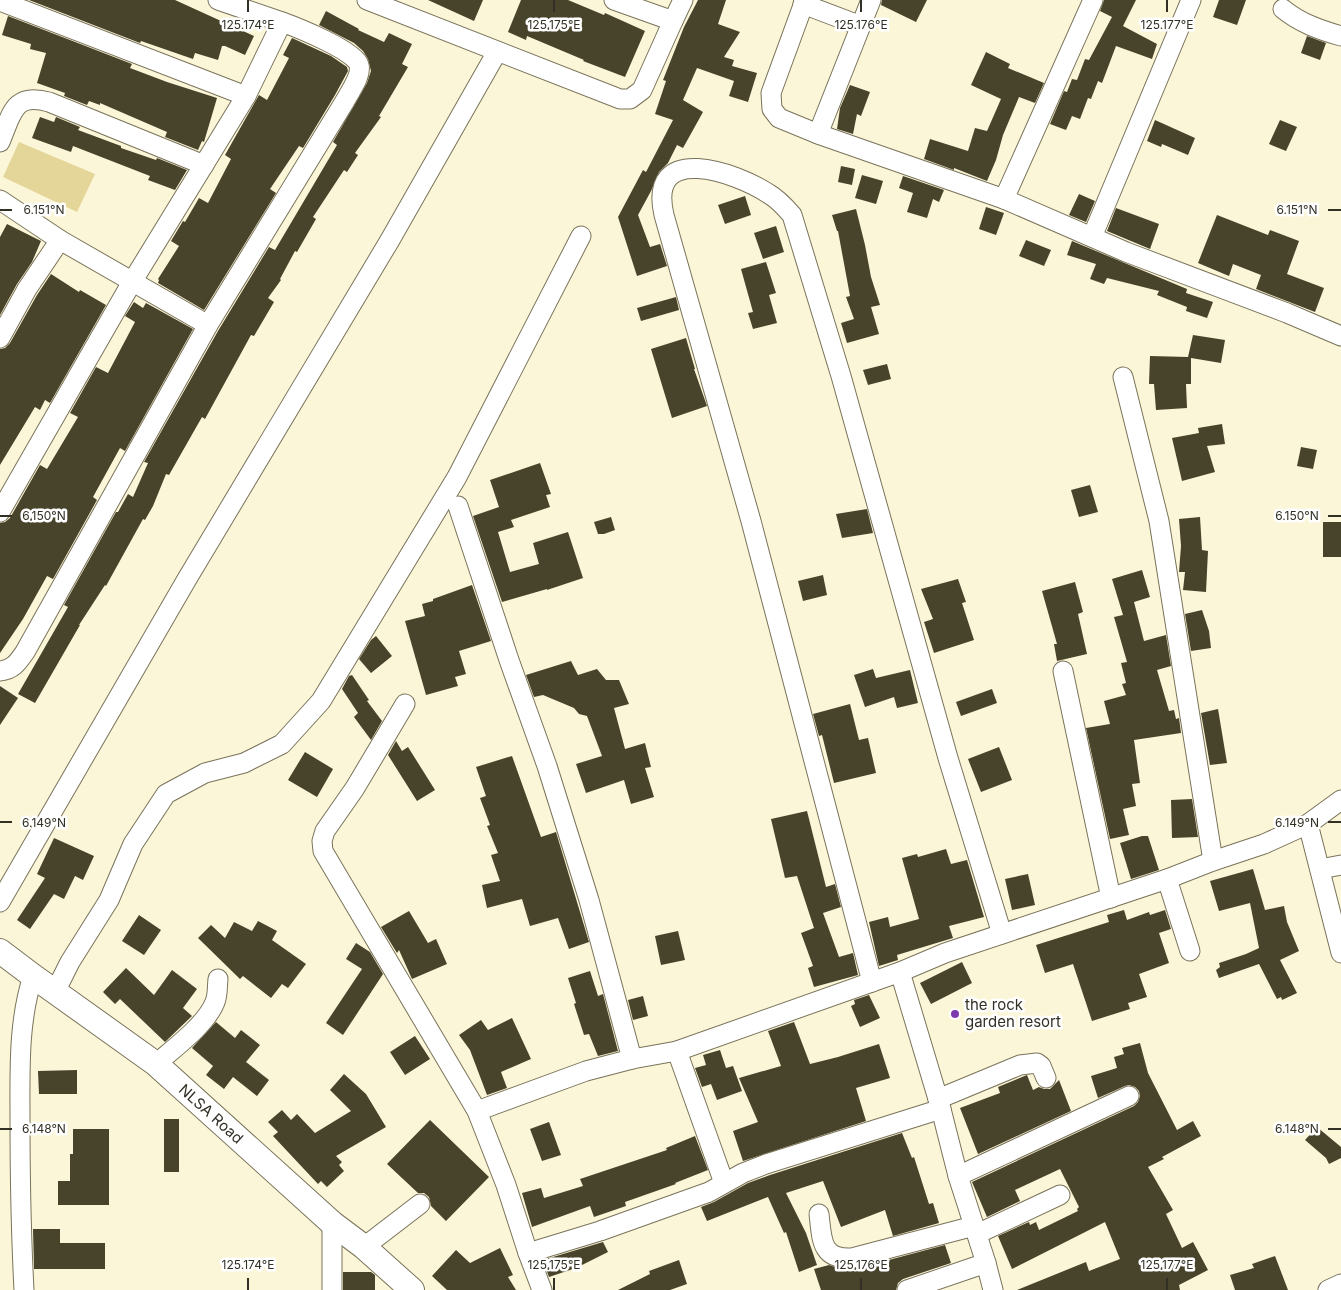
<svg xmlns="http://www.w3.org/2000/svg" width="1341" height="1290" viewBox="0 0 1341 1290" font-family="Inter,sans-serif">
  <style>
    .pitch { fill: #e4d698 }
    .building { fill: #48432b }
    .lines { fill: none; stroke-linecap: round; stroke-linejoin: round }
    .minor-casing { stroke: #79735a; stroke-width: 21 }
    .major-casing { stroke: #79735a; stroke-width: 26 }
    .minor { stroke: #fff; stroke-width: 19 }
    .major { stroke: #fff; stroke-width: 24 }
    .ticks { fill: none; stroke: #323025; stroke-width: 2 }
    .poi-dot { fill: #7b39ad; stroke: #fff; stroke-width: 2 }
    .labels { text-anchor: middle; stroke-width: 5; stroke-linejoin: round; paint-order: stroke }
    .poi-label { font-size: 15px; fill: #323025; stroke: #fff; text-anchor: start }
    .street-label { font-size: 15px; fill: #323025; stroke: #fff }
    .ticks-label { font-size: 12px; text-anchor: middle; fill: #323025; stroke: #fff; stroke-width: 5; stroke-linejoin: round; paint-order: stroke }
  </style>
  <rect width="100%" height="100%" fill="#fcf6d9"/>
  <!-- pitch -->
  <path class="pitch" d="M19 142 95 174 77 212 3 177Z"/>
  <!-- building -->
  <g class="building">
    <path d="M29 0H175L254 36 245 55 225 46H222L218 60 195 53 193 59 141 41 140 43Z"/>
    <path d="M428 0H483L474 21Z"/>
    <path d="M521 0H568L604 15 605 13 645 31 625 77 583 61 584 60 527 36 526 40 508 32Z"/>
    <path d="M698 0H726L718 24 740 32 724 57 734 60 732 66 757 73 748 102 729 96 734 81 697 68 683 100 703 112 683 148 677 145 668 163 659 172 651 191 638 215 650 247 660 244 667 266 637 276 618 217 643 170 646 172 673 120 655 114 666 81 663 80 684 27Z"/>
    <path d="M882 0H927L916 22 881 5Z"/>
    <path d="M1104 0H1136L1123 26 1157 44 1152 59 1116 46 1102 83 1098 81 1091 99 1088 98 1080 119 1072 116 1066 130 1050 124 1064 91 1067 92 1072 79 1077 80 1085 59 1089 60 1112 17 1100 11Z"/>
    <path d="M1219 0H1246L1237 25 1213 17Z"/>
    <path d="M326 11 359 29 358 30 384 42 389 33 412 44 402 64 408 67 379 116 381 117 355 153 358 155 347 172 344 170 313 217 316 219 297 252 295 251 280 279 281 280 268 298 274 302 254 336 251 335 205 419 202 417 169 475 166 474 153 506 145 520 143 519 106 586 105 585 79 625H80L35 703 18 694 68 607 64 605 116 512H118L128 494 133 497 148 463 144 462 218 331 269 247 275 250 337 145 333 142 367 83 371 71 368 59 363 51 354 43 319 25Z"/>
    <path d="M8 16 132 64 130 68 167 82 217 98 204 142 202 141 198 150 165 137 167 132 100 103V105L89 101 87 105 64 96 65 93 37 83 46 53 30 49 31 44 2 35Z"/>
    <path d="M1307 36 1326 43 1320 60 1301 53Z"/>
    <path d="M292 38 331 56 347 67 348 71 335 95 303 148 299 146 270 189 276 193 204 310 158 283 159 280 158 279 179 246 171 241 183 221 185 222 199 198 208 203 231 159 225 155 259 95 267 100 289 58 283 55Z"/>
    <path d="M986 52 1010 64 1008 68 1044 83 1035 103 1019 97 1003 135 996 160 987 181 954 168V170L924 159 930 139 968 151 975 128 987 131 1001 99 971 85Z"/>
    <path d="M850 85 870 92 861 116 857 114 853 134 837 129 840 108Z"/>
    <path d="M40 117 54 122 56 117 80 127 78 130 121 146V148L156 160 157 158 187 170 175 190 148 180 150 176 73 146 71 152 32 138Z"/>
    <path d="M1155 120 1195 138 1188 155 1162 144 1161 147 1147 141Z"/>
    <path d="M1280 120 1297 127 1286 151 1269 144Z"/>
    <path d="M841 166 855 169 852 185 838 182Z"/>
    <path d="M862 175 883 181 876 204 855 198Z"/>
    <path d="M903 176 944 190 939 202 933 199 927 218 907 212 913 193 899 188Z"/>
    <path d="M1079 194 1095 201 1086 222 1069 215Z"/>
    <path d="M745 196 751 215 725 224 718 205Z"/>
    <path d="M986 207 1004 213 996 235 979 229Z"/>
    <path d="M1116 208 1159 224 1150 249 1107 231Z"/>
    <path d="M856 209 865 245 871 277 880 305 871 307 879 334 847 343 841 323 854 319 846 297 850 296 838 231H837L832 215Z"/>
    <path d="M1217 215 1268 235 1270 230 1299 241 1287 274 1324 288 1315 312 1256 289 1261 275 1233 264 1229 276 1198 263Z"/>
    <path d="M7 224 41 241 32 262 17 284 0 315V237Z"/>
    <path d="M776 226 784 252 763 259 754 233Z"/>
    <path d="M1026 240 1051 250 1044 266 1019 256Z"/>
    <path d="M1072 241 1187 289 1186 293 1213 302 1207 318 1186 311 1187 307 1157 295 1159 291 1107 278 1104 284 1090 279 1096 264 1067 255Z"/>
    <path d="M766 262 776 293 769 295 777 323 753 329 748 313 753 312 741 269Z"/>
    <path d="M51 274 79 292 80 290 106 305 50 403 45 400 40 410 35 407 0 465V349L5 348 10 343 37 295Z"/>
    <path d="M676 297 679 310 641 321 637 308Z"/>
    <path d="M134 302 143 308 146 303 193 329 125 451 120 448 93 497 97 500 53 579 47 576 23 619 0 653V523L5 522 10 518 40 465 47 469 78 417 70 413 96 367 108 373 135 322 125 316Z"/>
    <path d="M1193 335 1225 340 1221 363 1191 358V384H1186L1187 408 1156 410 1154 384H1149L1150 356 1188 357Z"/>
    <path d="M686 338 695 369H694L707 406 672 418 651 349Z"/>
    <path d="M887 364 891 379 868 385 863 370Z"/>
    <path d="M1222 424 1225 444 1207 446 1215 472 1182 481 1172 438 1199 433 1198 428Z"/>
    <path d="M1301 447 1317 450 1313 469 1297 466Z"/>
    <path d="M540 463 551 494 546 495 550 507 511 520 514 527 498 532 510 572 539 564 533 543 568 532 583 578 547 590V589L502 602 473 516 499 507 490 480Z"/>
    <path d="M1090 485 1098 512 1079 517 1071 490Z"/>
    <path d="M867 509 873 533 842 538 836 514Z"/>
    <path d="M611 517 615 530 604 534H598L594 522Z"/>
    <path d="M1200 517 1202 550 1208 551 1206 592 1183 590 1185 572H1179L1181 546 1179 519Z"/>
    <rect x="1323" y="522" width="18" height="35"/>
    <path d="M1142 570 1150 597 1134 602 1144 641 1166 635 1171 666 1157 670 1169 711 1174 710 1176 719 1179 718 1181 733 1134 740 1140 783 1132 784 1136 806 1123 809 1129 835 1110 839 1086 728 1110 724 1104 701 1126 695 1122 684 1126 683 1121 663 1127 662 1114 617 1123 615 1112 579Z"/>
    <path d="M823 575 827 595 803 601 798 581Z"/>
    <path d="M958 579 966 602 962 603 974 640 934 653 924 622 933 619 921 589Z"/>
    <path d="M1075 582 1083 612 1078 614 1087 654 1057 661 1054 644H1057L1042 591Z"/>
    <path d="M472 585 491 641 459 651 466 674 455 677 458 686 426 695 405 621 425 616 422 604 433 601V599Z"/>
    <path d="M1202 610 1209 631 1211 648 1191 651 1185 614Z"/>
    <path d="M376 636 392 656 371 673 359 659 371 640Z"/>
    <path d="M571 661 578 675 597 669 606 680H619L629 704 614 708 625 749 645 743 651 767 645 768 654 797 631 804 624 780 586 793 576 764 602 756 587 716 579 714 574 708 543 695 534 697 526 675Z"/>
    <path d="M873 669 876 678 910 670 918 703 897 708 894 697 865 707 854 675Z"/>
    <path d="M352 675 369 700 367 701 382 721 371 740 354 717 358 713 342 689 349 676Z"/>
    <path d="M0 686 18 698 0 725Z"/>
    <path d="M992 689 997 703 961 716 956 702Z"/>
    <path d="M850 704 859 740 868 738 876 773 834 783 822 735 819 736 813 714Z"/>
    <path d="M1218 709 1227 763 1210 765 1201 713Z"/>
    <path d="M396 741 402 751 408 747 435 790 417 801 388 755Z"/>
    <path d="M999 747 1012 780 981 792 968 759Z"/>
    <path d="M305 752 333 769 317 797 288 780Z"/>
    <path d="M512 756 541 837 556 832 589 942 569 949 558 918 530 926 522 899 487 908 482 885 500 881 491 855 498 853 487 826 490 825 480 798 486 796 476 767Z"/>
    <path d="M1192 799 1198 837 1172 838 1171 800Z"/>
    <path d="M807 811 826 887 835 884 841 907 823 913 839 957 853 953 858 975 814 987 808 968 813 966 801 933 814 928 797 876 785 878 771 819Z"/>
    <path d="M1142 836H1148L1159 870 1131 879 1120 843Z"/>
    <path d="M54 838 94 856 83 880 75 876 64 899 54 894 30 929 17 920 45 878 37 874Z"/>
    <path d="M946 849 951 864 967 860 984 917 949 926 953 938 897 955 898 960 879 966 869 922 888 917 890 927 919 919 902 858 917 854 918 857Z"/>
    <path d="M1253 869 1265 910 1284 906 1287 922 1299 951 1280 960 1297 993 1282 1000 1281 997 1277 999 1259 964 1219 978 1216 970 1220 967 1219 963 1246 954 1259 948 1250 903 1219 911 1210 881Z"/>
    <path d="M1028 874 1035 905 1012 910 1005 879Z"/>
    <path d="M1124 910 1127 920 1149 912 1150 915 1165 910 1171 929 1159 933 1169 963 1139 974 1147 997 1128 1003 1130 1009 1092 1021 1073 964 1045 973 1036 945 1109 922 1107 915Z"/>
    <path d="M409 911 428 943 436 939 447 964 412 979 399 950 397 953 381 927Z"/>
    <path d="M139 915 161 930 144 955 122 941Z"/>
    <path d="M258 921 277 931 272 940 306 964 288 988 282 984 271 998 243 976 240 979 198 938 211 925 225 938 234 922 252 931Z"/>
    <path d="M678 931 685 960 661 965 655 936Z"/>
    <path d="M356 943 370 952 383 974 343 1035 326 1023 362 969 346 959Z"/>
    <path d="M962 962 972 983 931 1004 920 983Z"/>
    <path d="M126 968 154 995 172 970 197 989 183 1008 192 1016 165 1042 120 999 115 1004 103 992Z"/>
    <path d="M590 971 598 996 603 994 618 1051 598 1056 589 1034 584 1035 574 1004 576 1003 568 978Z"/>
    <path d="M869 995 880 1018 860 1027 851 1006 855 1004 854 1000Z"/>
    <path d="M643 996 648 1016 633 1020 628 1000Z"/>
    <path d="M512 1018 531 1059 501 1072 507 1088 487 1095 470 1050 459 1035 481 1020 488 1030Z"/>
    <path d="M216 1022 235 1038 241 1030 260 1045 246 1062 269 1080 257 1096 233 1077 224 1089 206 1075 213 1066 192 1048Z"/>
    <path d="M794 1022 810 1064 838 1057 879 1044 890 1078 856 1088 866 1121 743 1161 733 1131 758 1122 739 1078 781 1066 768 1031Z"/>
    <path d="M415 1036 430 1059 405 1075 390 1052Z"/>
    <path d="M1140 1043 1148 1073 1177 1130 1193 1121 1201 1136 1162 1157 1164 1159 1148 1167 1173 1210 1166 1214 1182 1248 1193 1242 1208 1270 1179 1285 1180 1290H1017L1086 1262 1089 1271 1120 1259 1105 1222 1012 1269 998 1236 1029 1222 1030 1225 1036 1222 1039 1230 1078 1211 1077 1209 1079 1207 1060 1169 1015 1190 1020 1201 987 1217 972 1182 1134 1106 1138 1102 1140 1096 1139 1091 1135 1087 1129 1085 1125 1086 1098 1098 1091 1076 1117 1068 1114 1057 1124 1054 1122 1048Z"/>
    <path d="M720 1050 726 1068 733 1066 742 1091 717 1100 711 1084 702 1087 695 1068 706 1065 703 1055Z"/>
    <path d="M77 1070V1094H39L38 1071Z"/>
    <path d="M344 1074 366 1094 386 1127 336 1156 342 1162 339 1165 344 1171 327 1187 321 1181 318 1184 273 1136 278 1132 268 1122 282 1110 291 1120 297 1114 315 1133 351 1111 330 1090Z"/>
    <path d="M1027 1075 1033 1090 1039 1087 1044 1089H1050L1059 1080 1071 1111 978 1154 960 1108 1000 1093 998 1087Z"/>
    <rect x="164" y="1119" width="15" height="53"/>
    <path d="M430 1120 489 1177 446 1221 431 1206 429 1197 424 1193H418L387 1164Z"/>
    <path d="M549 1122 561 1155 542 1161 530 1129Z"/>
    <path d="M1317 1127 1341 1147V1158L1329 1164 1326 1158 1305 1140Z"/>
    <path d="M73 1129H109V1205H58V1181H70V1154H73Z"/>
    <path d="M902 1133 912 1158 914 1157 929 1204 933 1203 939 1223 893 1236 885 1210 841 1227 823 1181 786 1193 806 1233 817 1265 799 1272 786 1232 784 1233 768 1197 707 1221 701 1207 714 1202 748 1183 770 1175Z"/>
    <path d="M695 1136 708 1170 675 1183 676 1184 625 1202 626 1206 594 1217 590 1206 532 1227 522 1193 541 1188 544 1198 583 1186 580 1179 667 1150 666 1148Z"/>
    <path d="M33 1229H60V1243H105V1269H34Z"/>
    <path d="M603 1242 608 1252 576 1268 549 1277 543 1260Z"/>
    <path d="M945 1245 951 1263 903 1279 898 1283 896 1290H821L814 1269 829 1265 841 1269H855Z"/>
    <path d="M500 1248 513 1275 508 1277 516 1290H447L432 1276 456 1250 470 1263Z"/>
    <path d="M1275 1256 1288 1290H1235L1230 1275 1254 1268 1252 1264Z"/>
    <path d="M679 1260 687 1284 670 1290H618L650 1274 649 1271Z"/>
    <path d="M343 1272H371L375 1275V1290H343Z"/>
  </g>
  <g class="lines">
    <!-- minor casing -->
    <g class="minor-casing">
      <g id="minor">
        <path d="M218 0 282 22"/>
        <path d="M367 0 620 99H630L642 90 673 21"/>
        <path d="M614 0 673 21 683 0"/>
        <path d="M805 0 771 93 772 109 779 118 818 134 1004 199 1126 252 1287 313 1341 336"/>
        <path d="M0 1 246 96"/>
        <path d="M803 4 861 26"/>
        <path d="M1283 9C1300 23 1320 30 1341 36"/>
        <path d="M818 134 871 0"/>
        <path d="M0 142C12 114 13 92 49 102L204 165"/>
        <path d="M1004 199 1093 0"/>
        <path d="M0 200 60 240 208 325"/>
        <path d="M1092 237 1191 0"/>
        <path d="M0 338 27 289 60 240"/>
        <path d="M1123 377 1159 521 1213 861"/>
        <path d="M458 506 509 660 547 766 589 900 632 1059"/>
        <path d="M0 512 132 282 246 96 282 22C296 27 356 51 359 65 362 76 350 91 345 101L208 325 25 652C18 662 13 670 0 671"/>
        <path d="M1063 671 1111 898"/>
        <path d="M405 704 355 788 325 831 322 841 323 851 477 1111 506 1185 528 1253 542 1290"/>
        <path d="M1308 824 1341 953"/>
        <path d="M1320 869 1341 865"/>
        <path d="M1167 879 1190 951"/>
        <path d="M0 902 187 579 390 240 497 52"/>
        <path d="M900 972 941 1109 958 1176 986 1263 993 1290"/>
        <path d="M872 982 751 521 664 215C647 141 736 172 769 194 778 199 785 207 792 215L841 376 948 758 1002 934"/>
        <path d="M55 992 70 962 109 900 133 844 166 794 205 773 244 763 282 744 321 701 457 477 581 236"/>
        <path d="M677 1051 724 1183"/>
        <path d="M156 1064C174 1048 206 1025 215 1002 218 995 217 987 218 979"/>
        <path d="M938 1099 1020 1065 1037 1063 1041 1066 1046 1078"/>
        <path d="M477 1111 586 1071 632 1059 677 1051 900 972 945 953 1167 879 1213 861 1264 844 1308 824 1341 800"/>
        <path d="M958 1176 1129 1096"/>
        <path d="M819 1214C822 1238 820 1260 852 1258L974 1226"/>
        <path d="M977 1234 1060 1195"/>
        <path d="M364 1247 420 1204"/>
        <path d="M528 1253 600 1231 709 1192 743 1173 766 1164 941 1109"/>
        <path d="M24 1290C21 1233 20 1176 20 1119 20 1071 18 1022 33 976"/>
        <path d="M332 1290V1223"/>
        <path d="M907 1290 986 1263"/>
        <path d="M1328 1290 1341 1284"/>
      </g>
    </g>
    <!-- major casing -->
    <g class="major-casing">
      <path id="major" d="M0 951 33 976 156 1064 332 1223 364 1247 412 1290"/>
    </g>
    <!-- minor -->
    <use href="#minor" class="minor"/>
    <!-- major -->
    <use href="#major" class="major"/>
  </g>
  <!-- ticks -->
  <path class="ticks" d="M248 0V12M554 0V12M861 0V12M1167 0V12M0 210H12M1328 210H1341M0 516H12M1328 516H1341M0 822H12M1328 822H1341M0 1129H12M1328 1129H1341M248 1278V1290M554 1278V1290M861 1278V1290M1167 1278V1290"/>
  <!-- markers -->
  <circle class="poi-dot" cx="955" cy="1014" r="5"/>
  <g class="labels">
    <!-- poi labels -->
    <g class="poi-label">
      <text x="965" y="1010">the rock<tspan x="965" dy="17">garden resort</tspan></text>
    </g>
    <!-- street labels -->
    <g class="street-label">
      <text transform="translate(211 1114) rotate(42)" y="5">NLSA Road</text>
    </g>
  </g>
  <g class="ticks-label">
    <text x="248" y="29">125.174°E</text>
    <text x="554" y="29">125.175°E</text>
    <text x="861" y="29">125.176°E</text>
    <text x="1167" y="29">125.177°E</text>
    <text x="44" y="214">6.151°N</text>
    <text x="1297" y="214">6.151°N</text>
    <text x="44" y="520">6.150°N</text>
    <text x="1297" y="520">6.150°N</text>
    <text x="44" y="827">6.149°N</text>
    <text x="1297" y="827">6.149°N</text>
    <text x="44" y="1133">6.148°N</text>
    <text x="1297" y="1133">6.148°N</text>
    <text x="248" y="1269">125.174°E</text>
    <text x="554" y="1269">125.175°E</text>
    <text x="861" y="1269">125.176°E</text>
    <text x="1167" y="1269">125.177°E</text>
  </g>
</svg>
